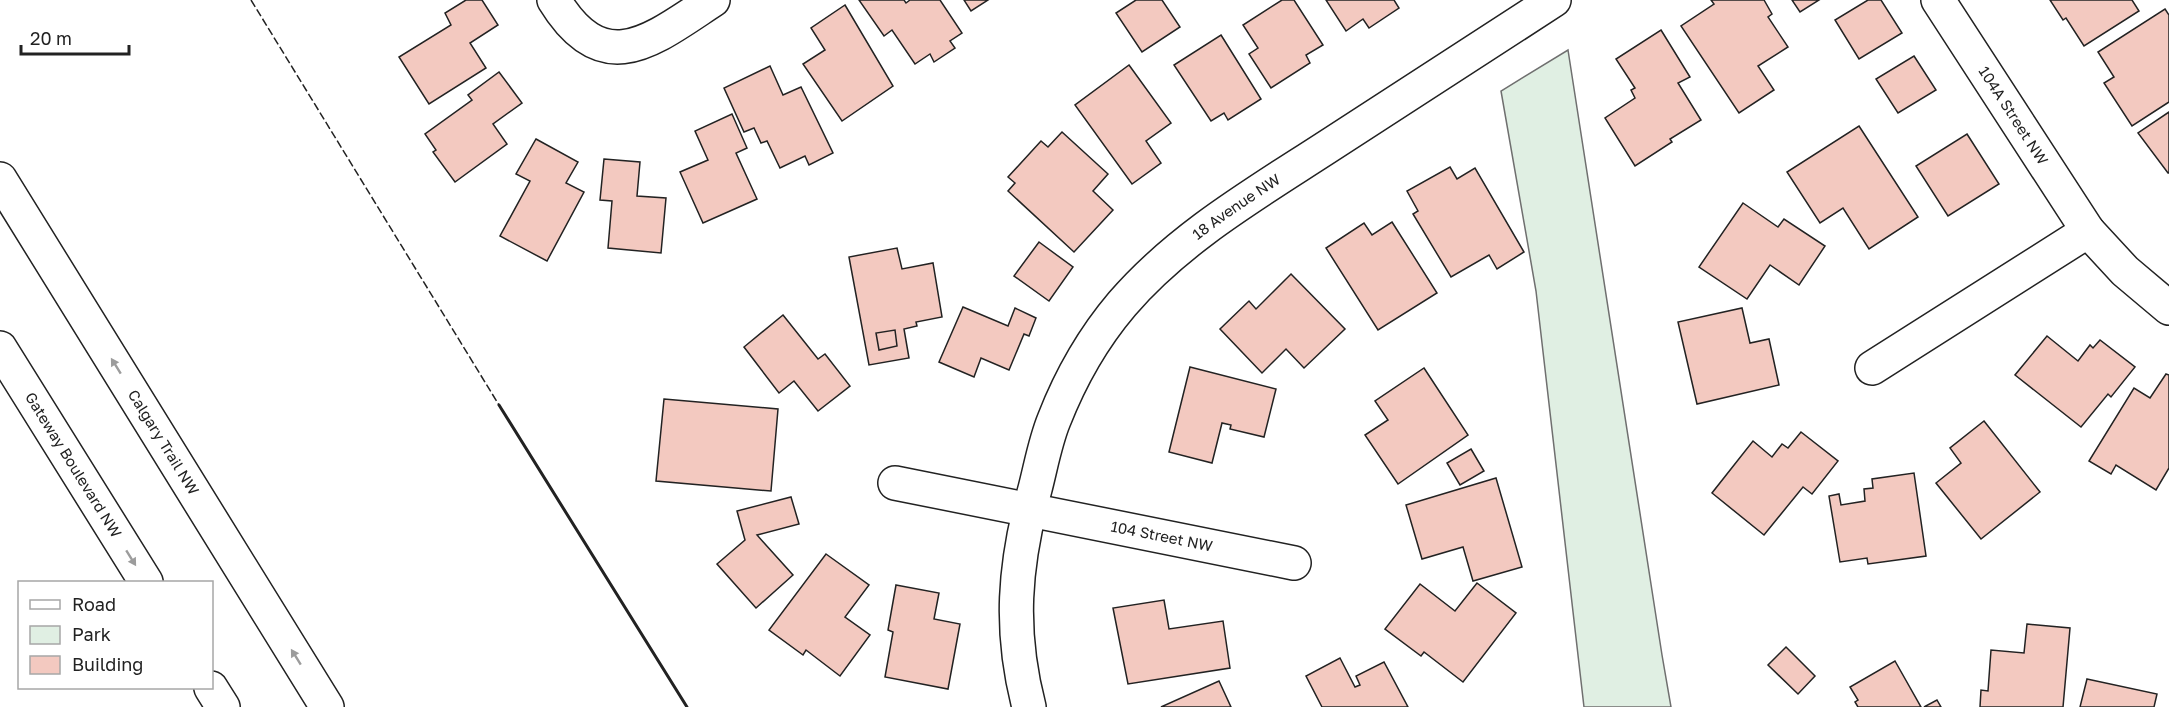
<svg xmlns="http://www.w3.org/2000/svg" width="2169" height="707" viewBox="0 0 2169 707" font-family="'Golos Text',sans-serif">
  <style>
    .green { fill: #e0efe3; stroke: #6f6f6f; stroke-width: 1.5 }
    .building { fill: #f3c9c0; stroke: #222; stroke-width: 1.5 }
    .lines { fill: none; stroke-linecap: round; stroke-linejoin: round }
    .street-casing { stroke: #222; stroke-width: 36 }
    .highway-casing { stroke: #222; stroke-width: 36 }
    .street { stroke: #fff; stroke-width: 33 }
    .highway { stroke: #fff; stroke-width: 33 }
    .fence { stroke: #222; stroke-width: 1.5; stroke-dasharray: 8 3; stroke-linecap: butt }
    .wall { stroke: #222; stroke-width: 3 }
    .oneway { fill: #9c9c9c }
    .labels { text-anchor: middle; stroke-width: 4.5; stroke-linejoin: round; paint-order: stroke }
    .street-label { font-size: 15px; fill: #222; stroke: #fff }
  </style>
  <rect width="100%" height="100%" fill="#fff"/>
  <!-- green -->
  <path class="green" d="M1568 50 1662 655 1671 707H1584L1536 291 1501 91Z"/>
  <!-- building -->
  <g class="building">
    <path d="M466 0H482L498 25 470 43 486 68 429 104 399 57 451 25 445 13Z"/>
    <path d="M859 0H904L906 3 910 0H940L962 33 950 41 955 48 934 62 930 54 915 64 892 30 884 36Z"/>
    <path d="M964 0H988L971 11Z"/>
    <path d="M1136 0H1162L1180 27 1142 52 1116 13Z"/>
    <path d="M1282 0H1294L1323 45 1306 55 1310 63 1271 88 1249 54 1258 48 1243 25Z"/>
    <path d="M1326 0H1394L1399 8 1369 28 1363 19 1346 31Z"/>
    <path d="M1711 0H1764L1772 14 1768 17 1788 47 1758 66 1774 90 1739 113 1681 26 1714 4Z"/>
    <path d="M1792 0H1819L1800 12Z"/>
    <path d="M1868 0H1881L1902 33 1859 59 1835 20Z"/>
    <path d="M2050 0H2132L2139 11 2084 46 2066 18 2063 20Z"/>
    <path d="M845 5 893 86 842 121 803 64 825 50 811 28Z"/>
    <path d="M2165 9 2169 15V102L2132 126 2104 83 2114 77 2098 52Z"/>
    <path d="M1661 30 1690 77 1678 83 1701 120 1670 139 1672 142 1635 166 1605 118 1635 98 1631 90 1635 88 1616 59Z"/>
    <path d="M1221 35 1261 99 1228 120 1224 113 1211 121 1174 65Z"/>
    <path d="M1914 56 1936 90 1898 113 1876 79Z"/>
    <path d="M1129 65 1171 123 1146 141 1161 163 1132 184 1075 105Z"/>
    <path d="M770 66 783 95 801 87 833 153 809 165 805 156 780 168 767 141 761 143 754 128 744 132 724 88Z"/>
    <path d="M499 72 522 103 493 124 507 144 455 182 433 152 436 150 425 134 472 100 468 95Z"/>
    <path d="M2169 112V173H2168L2138 133Z"/>
    <path d="M732 114 747 148 736 153 757 199 703 223 680 172 708 160 695 131Z"/>
    <path d="M1859 126 1918 217 1869 249 1843 208 1820 223 1787 172Z"/>
    <path d="M1062 132 1108 174 1093 191 1113 210 1074 252 1008 191 1015 183 1008 177 1041 141 1048 147Z"/>
    <path d="M1967 134 1999 184 1948 216 1916 166Z"/>
    <path d="M536 139 578 162 566 183 584 192 547 261 500 236 530 181 516 174Z"/>
    <path d="M604 159 640 162 637 196 666 198 661 253 608 248 612 201 600 200Z"/>
    <path d="M1450 167 1457 179 1475 168 1524 252 1497 269 1489 255 1451 277 1413 214 1418 211 1407 191Z"/>
    <path d="M1743 203 1778 227 1784 219 1825 246 1799 285 1770 265 1747 299 1699 267Z"/>
    <path d="M1392 222 1437 293 1378 330 1326 248 1364 223 1372 235Z"/>
    <path d="M1039 242 1073 267 1049 301 1014 276Z"/>
    <path d="M897 248 902 269 933 263 942 317 916 322 917 326 904 329 909 358 869 365 849 257Z"/>
    <path d="M1291 274 1345 329 1304 368 1286 349 1262 373 1220 329 1249 301 1256 309Z"/>
    <path d="M963 307 1008 326 1015 308 1036 318 1029 336 1024 334 1009 370 981 358 974 377 939 362Z"/>
    <path d="M1742 308 1750 343 1769 339 1779 385 1697 404 1678 322Z"/>
    <path d="M783 315 818 359 825 354 850 386 818 411 794 381 779 393 744 347Z"/>
    <path d="M895 330 897 346 879 350 876 333Z"/>
    <path d="M2047 336 2078 361 2090 345 2093 348 2100 340 2135 367 2111 397 2108 394 2081 427 2015 375Z"/>
    <path d="M1190 367 1276 389 1264 437 1230 429 1231 425 1222 423 1212 463 1169 452Z"/>
    <path d="M1424 368 1468 435 1398 484 1365 435 1388 420 1375 401Z"/>
    <path d="M2166 374 2169 375V468L2156 490 2116 465 2111 474 2089 461 2134 388 2150 398Z"/>
    <path d="M664 399 778 409 771 491 656 481Z"/>
    <path d="M1984 421 2040 492 1981 539 1936 483 1961 463 1950 448Z"/>
    <path d="M1801 432 1838 461 1812 494 1803 487 1764 535 1712 493 1753 441 1772 457 1782 444 1788 448Z"/>
    <path d="M1471 449 1484 471 1460 485 1447 463Z"/>
    <path d="M1914 473 1926 556 1868 564 1867 558 1840 562 1829 496 1839 494 1841 505 1865 501 1864 489 1873 488 1872 479Z"/>
    <path d="M1496 478 1522 567 1473 581 1463 547 1422 559 1406 505Z"/>
    <path d="M791 497 799 524 757 535 793 575 756 608 717 564 745 540 737 511Z"/>
    <path d="M826 554 869 585 845 617 870 635 840 676 806 650 803 655 769 630Z"/>
    <path d="M1477 583 1516 613 1463 682 1424 652 1421 656 1385 629 1420 584 1455 611Z"/>
    <path d="M896 585 939 593 934 619 960 624 948 689 885 677 893 632 888 630Z"/>
    <path d="M1164 600 1169 629 1223 621 1230 668 1128 684 1113 608Z"/>
    <path d="M2027 624 2070 628 2063 707H1980L1981 690 1988 691 1991 650 2024 653Z"/>
    <path d="M1786 647 1815 676 1798 694 1768 665Z"/>
    <path d="M1340 658 1355 687 1360 685 1356 676 1384 662 1408 707H1322L1306 676Z"/>
    <path d="M1895 661 1921 707H1858L1855 702 1858 700 1850 687Z"/>
    <path d="M2087 679 2157 694 2154 707H2080Z"/>
    <path d="M1219 681 1231 707H1161Z"/>
    <path d="M1937 700 1941 707H1924Z"/>
  </g>
  <g class="lines">
    <!-- street casing -->
    <g class="street-casing">
      <g id="street">
        <path d="M554 0C604 82 652 40 713 0"/>
        <path id="s1" d="M1938 0 2088 231 2125 271 2169 308"/>
        <path d="M1872 368 2088 231"/>
        <path id="s2" d="M895 483 1294 563"/>
        <path id="s3" d="M1029 707C1009 630 1014 565 1035 489 1041 466 1045 442 1054 420 1070 379 1094 337 1122 304 1178 239 1253 195 1324 149 1400 99 1477 50 1554 0"/>
      </g>
    </g>
    <!-- highway casing -->
    <g class="highway-casing">
      <g id="highway">
        <path id="s4" d="M0 179 327 707"/>
        <path id="s5" d="M0 348 146 582"/>
        <path d="M211 688 223 707"/>
      </g>
    </g>
    <!-- street -->
    <use href="#street" class="street"/>
    <!-- highway -->
    <use href="#highway" class="highway"/>
    <!-- fence -->
    <path class="fence" d="M251 0 499 405"/>
    <!-- wall -->
    <path class="wall" d="M499 405 687 707"/>
  </g>
  <!-- one-way arrows -->
  <defs><path id="oneway-solid" d="M-6-.8H1V-3.2L6.5 0L1 3.2V.8H-6Z" transform="scale(1.5)"/></defs>
  <g class="oneway">
    <use href="#oneway-solid" transform="translate(116 366) rotate(-122)"/>
    <use href="#oneway-solid" transform="translate(131 558) rotate(58)"/>
    <use href="#oneway-solid" transform="translate(296 657) rotate(-122)"/>
  </g>
  <g class="labels">
    <!-- street labels -->
    <g class="street-label">
      <text dy="5" stroke="none"><textPath href="#s1" startOffset="138">104A Street NW</textPath></text>
      <text dy="5" stroke="none"><textPath href="#s3" startOffset="578">18 Avenue NW</textPath></text>
      <text dy="5" stroke="none"><textPath href="#s4" startOffset="310">Calgary Trail NW</textPath></text>
      <text dy="5" stroke="none"><textPath href="#s5" startOffset="138">Gateway Boulevard NW</textPath></text>
      <text dy="5" stroke="none"><textPath href="#s2" startOffset="272">104 Street NW</textPath></text>
    </g>
  </g>
  <!-- legend -->
  <rect x="18" y="581" width="195" height="108" fill="#ffffff" stroke="#a7a7a7" stroke-width="1.5"/>
  <rect x="30" y="600" width="30" height="9" fill="#ffffff" stroke="#a7a7a7" stroke-width="1.5"/>
  <text x="72" y="611" font-size="18" fill="#222222">Road</text>
  <rect x="30" y="626" width="30" height="18" fill="#e0efe3" stroke="#a7a7a7" stroke-width="1.5"/>
  <text x="72" y="641" font-size="18" fill="#222222">Park</text>
  <rect x="30" y="656" width="30" height="18" fill="#f3c9c0" stroke="#a7a7a7" stroke-width="1.5"/>
  <text x="72" y="671" font-size="18" fill="#222222">Building</text>
  <!-- scale -->
  <path d="M21 45v9h108v-9" fill="none" stroke="#222222" stroke-width="3"/>
  <text x="30" y="45" font-size="18" fill="#222222" stroke="#ffffff" stroke-width="4.5" paint-order="stroke">20 m</text>
</svg>
